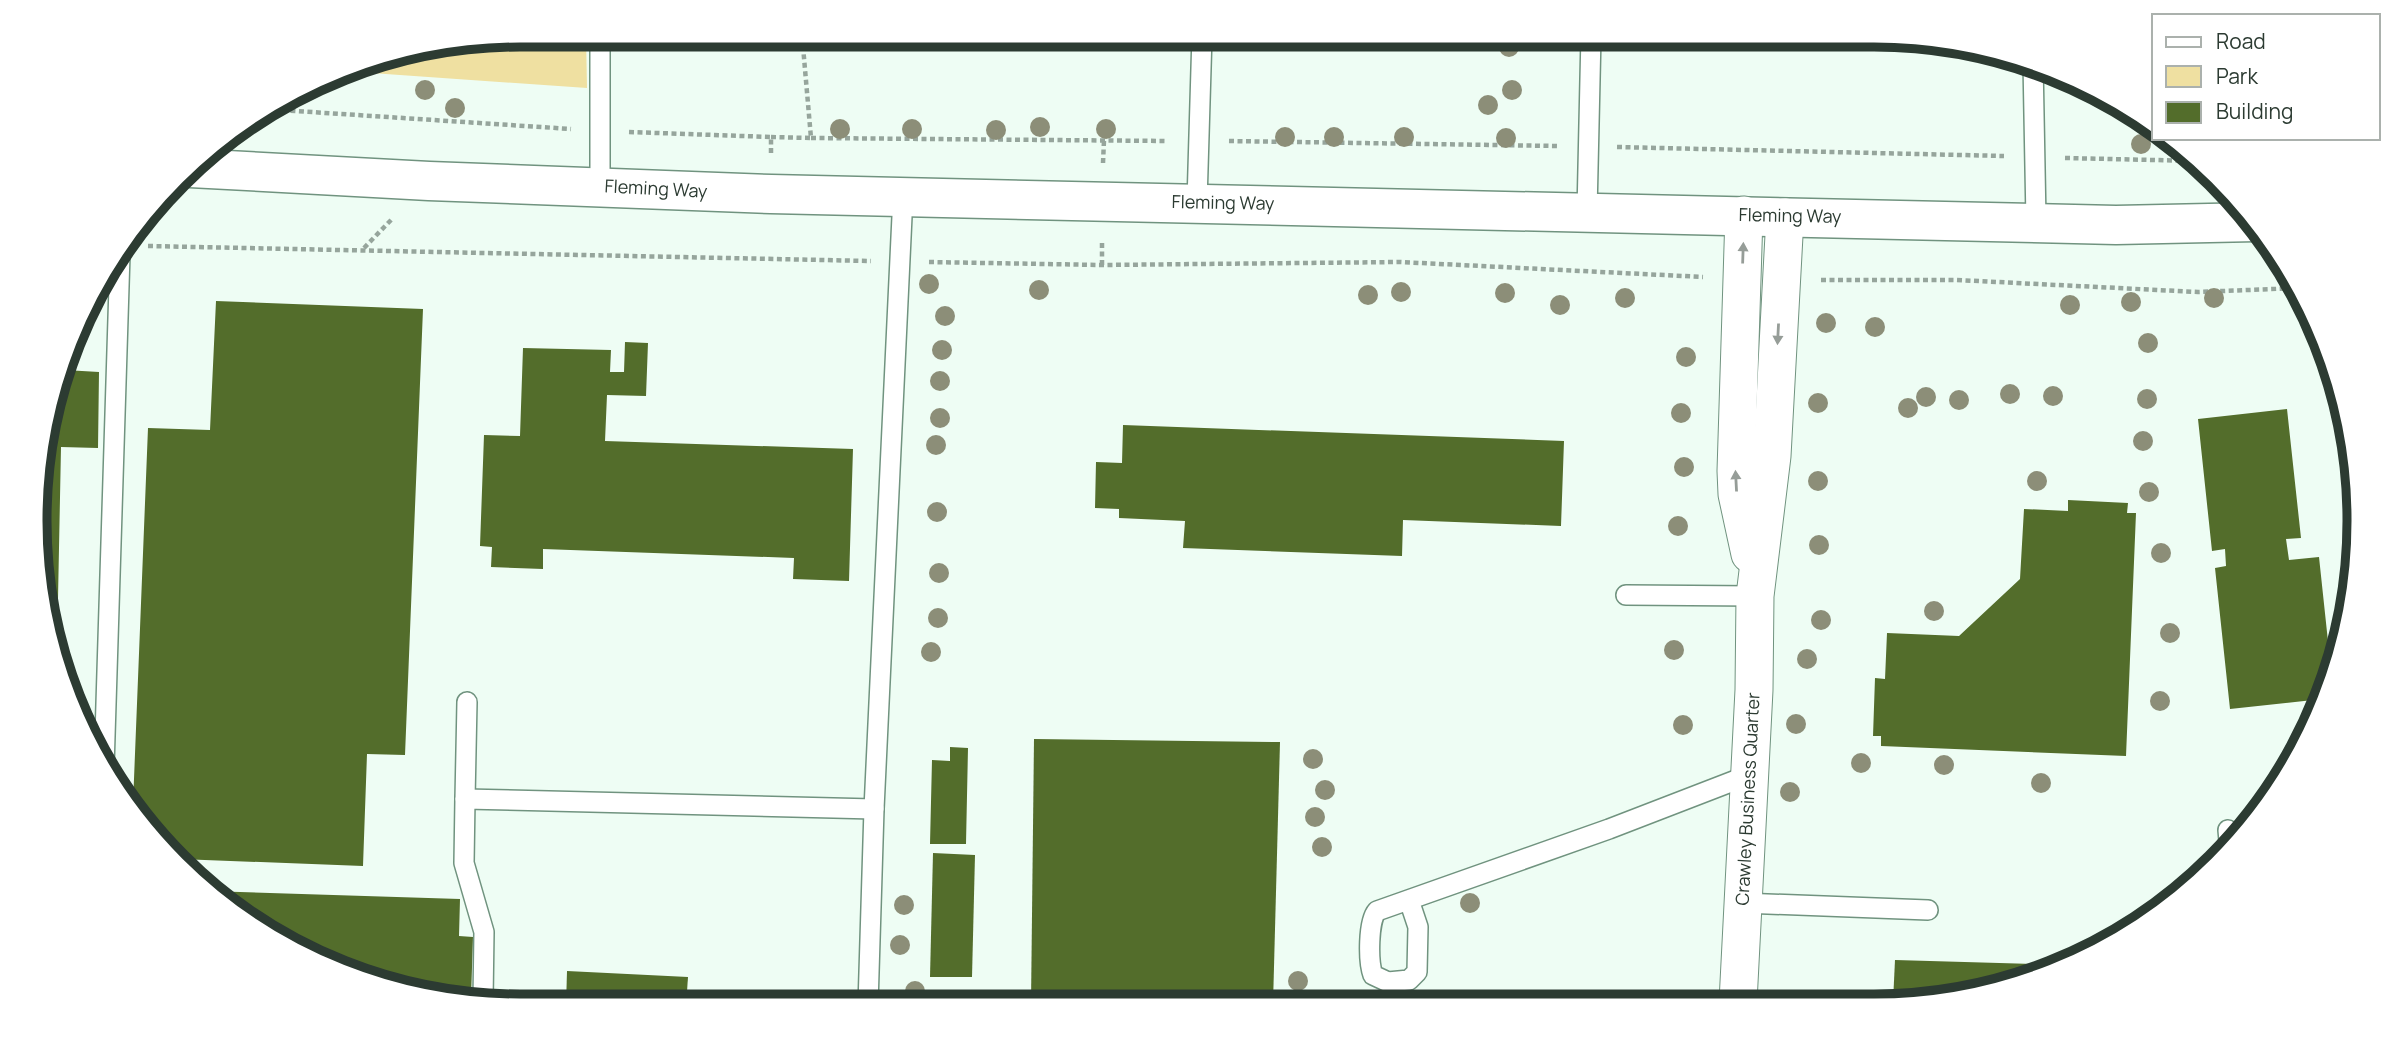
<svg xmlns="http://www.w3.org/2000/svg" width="2394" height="1041" viewBox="0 0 2394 1041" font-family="Manrope,sans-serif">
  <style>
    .green { fill: #efe0a1 }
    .building { fill: #536d2b }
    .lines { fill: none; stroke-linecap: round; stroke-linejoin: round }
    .service-casing { stroke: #70937f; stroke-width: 22 }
    .minor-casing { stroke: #70937f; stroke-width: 39 }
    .tertiary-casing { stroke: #70937f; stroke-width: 41 }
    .path { stroke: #96a59c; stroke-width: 4.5; stroke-dasharray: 5 3.5; stroke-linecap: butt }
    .service { stroke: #fff; stroke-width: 19 }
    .minor { stroke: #fff; stroke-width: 37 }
    .tertiary { stroke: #fff; stroke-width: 38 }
    .tree { fill: #8c8e78 }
    .oneway { fill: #969d98 }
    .labels { text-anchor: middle; stroke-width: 7; stroke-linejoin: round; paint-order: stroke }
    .street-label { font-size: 18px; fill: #2c3b32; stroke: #fff }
    .rim { fill: none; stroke: #2c3b32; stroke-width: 9 }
  </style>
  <rect width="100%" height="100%" fill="#eefdf4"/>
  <!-- green -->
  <path class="green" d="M520 35H586L587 88 343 71 364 61Z"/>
  <!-- building -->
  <g class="building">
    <path d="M216 301 423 309 405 755 367 754 363 866 179 859 133 804 148 428 210 430Z"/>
    <path d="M625 342 648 343 646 396 607 395 605 441 853 449 849 581 793 579 794 558 543 549V569L491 567 492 547 480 546 484 435 520 436 523 348 611 350 610 372H624Z"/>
    <path d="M65 370 99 372 98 448 61 447 57 649 44 615 35 520 44 426Z"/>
    <path d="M2287 409 2301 538 2286 539 2289 560 2319 557 2332 679 2322 699 2230 709 2215 568 2226 566 2225 549 2212 551 2198 419Z"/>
    <path d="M1123 425 1564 441 1561 526 1403 520 1402 556 1183 548 1185 521 1119 518V509L1095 508 1096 462 1122 463Z"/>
    <path d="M2068 500 2128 503 2127 513H2136L2126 756 1881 746V736H1873L1875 678 1885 679 1887 633 1959 636 2020 579 2024 509 2068 511Z"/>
    <path d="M1034 739 1280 742 1273 1004H1031Z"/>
    <path d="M950 747 968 748 966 844H930L932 760 950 761Z"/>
    <path d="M933 853 975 855 972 977H930Z"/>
    <path d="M208 891 460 899 459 936 473 937 471 998 364 980 278 941Z"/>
    <path d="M1895 960 2067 965 2060 969 1937 1002H1893Z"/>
    <path d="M567 971 688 977 686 1006H566Z"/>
    <path d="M707 993 804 998V1005H707Z"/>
  </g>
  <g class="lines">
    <!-- service casing -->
    <g class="service-casing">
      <g id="service">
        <path d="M2033 62 2036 221"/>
        <path d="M600 186V35"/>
        <path d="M1197 202 1202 35"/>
        <path d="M1587 212 1591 35"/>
        <path d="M1626 595 1755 596"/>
        <path d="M104 768 120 254"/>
        <path d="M465 799 467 702"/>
        <path d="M2228 830 2229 841"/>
        <path d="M1409 900 1418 927 1417 972 1409 980 1388 982 1373 975C1368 962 1368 921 1377 911L1609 829 1749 775"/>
        <path d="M1742 903 1928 910"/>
        <path d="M483 1000 484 932 464 863 465 799 874 809"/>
        <path d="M868 1005 874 809 903 195"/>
      </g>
    </g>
    <!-- minor casing -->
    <g class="minor-casing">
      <g id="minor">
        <path d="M1744 215 1736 471 1737 494 1750 554"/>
        <path d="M1738 1002 1754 690 1755 596 1772 456 1785 217"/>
      </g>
    </g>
    <!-- tertiary casing -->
    <g class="tertiary-casing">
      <path id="tertiary" d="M190 168 429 181 771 194 2116 225 2256 222"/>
    </g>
    <!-- path -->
    <g class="path">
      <path d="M265 109 571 129"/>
      <path d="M629 132 771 137V154"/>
      <path d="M771 137 811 138 802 35"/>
      <path d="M811 138 1167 141"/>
      <path d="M1229 141 1559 146"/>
      <path d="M1617 147 2004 156"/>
      <path d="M2065 158 2199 161"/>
      <path d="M1103 163 1104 140"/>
      <path d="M148 246 871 261"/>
      <path d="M364 248 392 219"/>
      <path d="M929 262 1102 265 1400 262 1703 277"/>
      <path d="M1102 265V242"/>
      <path d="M1821 280H1957L2198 292 2298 288"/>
    </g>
    <!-- service -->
    <use href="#service" class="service"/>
    <!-- minor -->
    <use href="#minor" class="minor"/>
    <!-- tertiary -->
    <use href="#tertiary" class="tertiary"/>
  </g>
  <!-- trees -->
  <g class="tree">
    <circle cx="1509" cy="47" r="10"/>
    <circle cx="425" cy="90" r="10"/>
    <circle cx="1512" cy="90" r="10"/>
    <circle cx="1488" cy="105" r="10"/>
    <circle cx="455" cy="108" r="10"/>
    <circle cx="1040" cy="127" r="10"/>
    <circle cx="840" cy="129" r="10"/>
    <circle cx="912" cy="129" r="10"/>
    <circle cx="1106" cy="129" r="10"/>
    <circle cx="996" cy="130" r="10"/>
    <circle cx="1285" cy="137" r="10"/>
    <circle cx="1334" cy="137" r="10"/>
    <circle cx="1404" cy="137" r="10"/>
    <circle cx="1506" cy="138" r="10"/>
    <circle cx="2141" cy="144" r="10"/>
    <circle cx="929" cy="284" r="10"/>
    <circle cx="1039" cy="290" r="10"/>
    <circle cx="1401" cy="292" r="10"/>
    <circle cx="1505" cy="293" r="10"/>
    <circle cx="1368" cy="295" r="10"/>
    <circle cx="1625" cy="298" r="10"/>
    <circle cx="2214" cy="298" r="10"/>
    <circle cx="2131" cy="302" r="10"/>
    <circle cx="1560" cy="305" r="10"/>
    <circle cx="2070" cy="305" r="10"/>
    <circle cx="945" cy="316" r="10"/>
    <circle cx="1826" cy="323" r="10"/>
    <circle cx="1875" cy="327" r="10"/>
    <circle cx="2148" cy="343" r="10"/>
    <circle cx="942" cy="350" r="10"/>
    <circle cx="1686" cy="357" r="10"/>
    <circle cx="940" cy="381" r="10"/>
    <circle cx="2010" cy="394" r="10"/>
    <circle cx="2053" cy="396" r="10"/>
    <circle cx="1926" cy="397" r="10"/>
    <circle cx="2147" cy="399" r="10"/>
    <circle cx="1959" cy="400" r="10"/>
    <circle cx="1818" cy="403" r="10"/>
    <circle cx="1908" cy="408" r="10"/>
    <circle cx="1681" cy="413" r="10"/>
    <circle cx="940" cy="418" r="10"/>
    <circle cx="2143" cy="441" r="10"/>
    <circle cx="936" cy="445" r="10"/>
    <circle cx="1684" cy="467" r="10"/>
    <circle cx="1818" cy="481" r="10"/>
    <circle cx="2037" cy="481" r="10"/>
    <circle cx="2149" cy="492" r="10"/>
    <circle cx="937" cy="512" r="10"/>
    <circle cx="1678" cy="526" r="10"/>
    <circle cx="1819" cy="545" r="10"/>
    <circle cx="2161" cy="553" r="10"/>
    <circle cx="939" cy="573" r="10"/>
    <circle cx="1934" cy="611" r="10"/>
    <circle cx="938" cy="618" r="10"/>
    <circle cx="1821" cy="620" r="10"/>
    <circle cx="2170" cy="633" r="10"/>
    <circle cx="1674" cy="650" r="10"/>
    <circle cx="931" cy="652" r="10"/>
    <circle cx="1807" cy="659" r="10"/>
    <circle cx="2160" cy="701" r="10"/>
    <circle cx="1796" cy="724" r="10"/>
    <circle cx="1683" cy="725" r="10"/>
    <circle cx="1313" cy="759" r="10"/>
    <circle cx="1861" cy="763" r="10"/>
    <circle cx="1944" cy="765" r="10"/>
    <circle cx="2041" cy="783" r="10"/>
    <circle cx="1325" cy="790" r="10"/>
    <circle cx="1790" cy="792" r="10"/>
    <circle cx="1315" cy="817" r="10"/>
    <circle cx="1322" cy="847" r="10"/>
    <circle cx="1470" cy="903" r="10"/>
    <circle cx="904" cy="905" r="10"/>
    <circle cx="900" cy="945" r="10"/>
    <circle cx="1298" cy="981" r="10"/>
    <circle cx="915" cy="991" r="10"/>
  </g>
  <!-- one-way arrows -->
  <defs><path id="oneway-solid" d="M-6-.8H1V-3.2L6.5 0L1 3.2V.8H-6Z" transform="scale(1.75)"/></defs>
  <g class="oneway">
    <use href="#oneway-solid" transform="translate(1743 253) rotate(-88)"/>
    <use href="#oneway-solid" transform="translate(1778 334) rotate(93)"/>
    <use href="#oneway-solid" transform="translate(1736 481) rotate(-93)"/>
  </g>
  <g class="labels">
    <!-- street labels -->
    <g class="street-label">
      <text transform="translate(656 189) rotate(3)" y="6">Fleming Way</text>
      <text transform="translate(1223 203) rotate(1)" y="6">Fleming Way</text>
      <text transform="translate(1790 216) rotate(1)" y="6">Fleming Way</text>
      <text transform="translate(1748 799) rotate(-87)" y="6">Crawley Business Quarter</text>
    </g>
  </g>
  <!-- crop -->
  <path d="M0 0H2394V1041H0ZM520 47H1874A473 473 0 0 1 2347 520V521A473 473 0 0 1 1874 994H520A473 473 0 0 1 47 521V520A473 473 0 0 1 520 47Z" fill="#fff" fill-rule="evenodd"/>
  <path class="rim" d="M520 47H1874A473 473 0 0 1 2347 520V521A473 473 0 0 1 1874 994H520A473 473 0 0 1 47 521V520A473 473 0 0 1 520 47Z"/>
  <!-- legend -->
  <rect x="2152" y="14" width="228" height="126" fill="#ffffff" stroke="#abb1ad" stroke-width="2"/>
  <rect x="2166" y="37" width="35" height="10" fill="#ffffff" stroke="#abb1ad" stroke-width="2"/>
  <text x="2216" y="49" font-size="21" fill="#2c3b32">Road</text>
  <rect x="2166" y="66" width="35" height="21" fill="#efe0a1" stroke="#abb1ad" stroke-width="2"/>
  <text x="2216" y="84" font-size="21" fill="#2c3b32">Park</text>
  <rect x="2166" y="102" width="35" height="21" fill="#536d2b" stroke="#abb1ad" stroke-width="2"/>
  <text x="2216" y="119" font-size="21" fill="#2c3b32">Building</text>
</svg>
